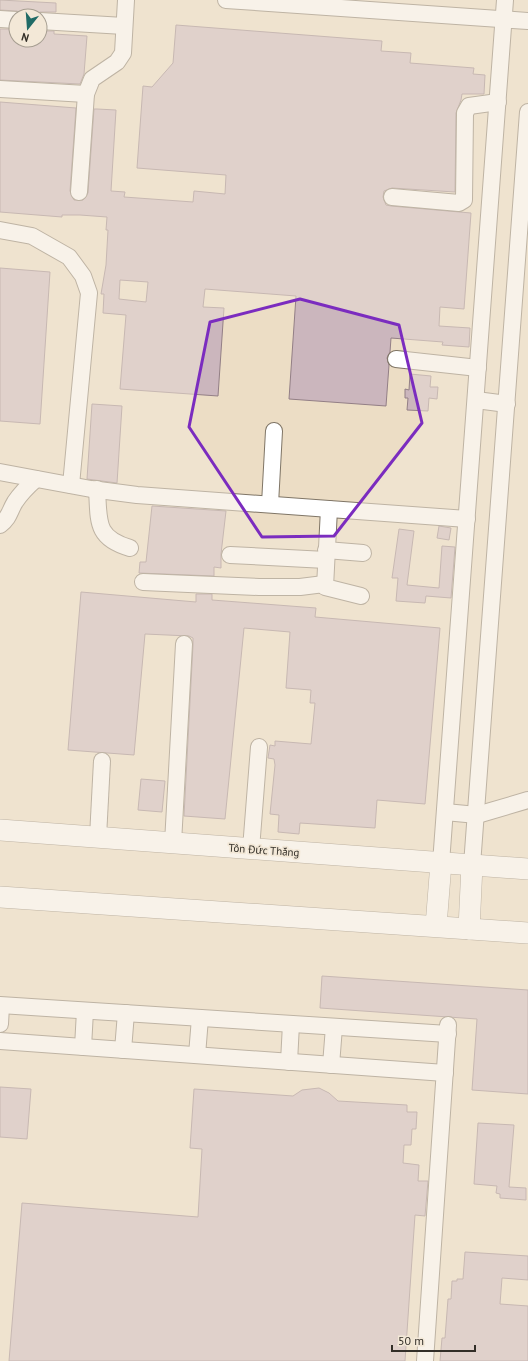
<svg xmlns="http://www.w3.org/2000/svg" width="528" height="1361" viewBox="0 0 528 1361" font-family="'PT Sans',sans-serif">
  <style>
    .built { fill: #ecddc5; fill-rule: evenodd }
    .building { fill: #cbb6bd; stroke: #937f86; fill-rule: evenodd }
    .lines { fill: none; stroke-linecap: round; stroke-linejoin: round }
    .minor-casing { stroke: #7f7566; stroke-width: 18 }
    .major-casing { stroke: #7f7566; stroke-width: 22 }
    .minor { stroke: #fff; stroke-width: 16 }
    .major { stroke: #fff; stroke-width: 21 }
    .marked { fill: none; stroke: #7b2cbf; stroke-width: 3; stroke-linejoin: round }
    .labels { text-anchor: middle; stroke-width: 3.5; stroke-linejoin: round; paint-order: stroke }
    .street-label { font-size: 11px; fill: #332f28; stroke: #f3e8d7 }
  </style>
  <rect width="100%" height="100%" fill="#f3e8d7"/>
  <!-- built -->
  <path class="built" d="M0 0H528V1361H0ZM16 16H40V40H16Z"/>
  <!-- building -->
  <g class="building">
    <path d="M0 0 56 3V12H40L32 16 24 15 17 11 0 10Z"/>
    <path d="M176 25 382 41 381 51 411 53 410 63 474 68 473 74 485 75 484 94H462L461 100 456 113 455 192 392 188 384 191 383 197 386 205 391 206 471 213 464 309 440 307 439 326 470 328 469 347 442 345 443 342 391 338 390 352 387 358 389 365 386 406 289 399 296 296 205 289 203 307 224 308 218 396 120 389 126 315 103 313 104 294H101L106 265 108 230H106L107 217 80 215H62V217L0 212V102L76 108 70 191 74 200H83L88 193 94 109H97L116 110 111 191 125 192 124 197 193 202 194 191 225 194 226 175 137 168 143 86 152 87 173 63ZM120 280 148 282 146 302 119 299Z"/>
    <path d="M0 29H16V40H40V31H54V34L87 36 84 74 80 84 0 80Z"/>
    <path d="M0 268 50 272 40 424 0 421Z"/>
    <path d="M410 374 431 376 430 387H438L437 399 429 398 428 411 407 410 408 398H405V389L409 390Z"/>
    <path d="M92 404 122 406 117 483 87 479Z"/>
    <path d="M152 506 226 511 221 554V568L214 567V576L139 573 140 562H146Z"/>
    <path d="M439 526 451 528 449 540 437 538Z"/>
    <path d="M399 529 414 531 407 585 439 588 442 546 455 547 451 598 426 596 425 603 396 601 398 578H392Z"/>
    <path d="M81 592 196 602V594H212V600L316 608 315 617 440 628 425 804 377 800 375 828 300 823 299 834 278 832 279 815 270 814 275 765 274 759 268 758 270 745 275 746V741L311 744 315 703H310L311 690 286 688 290 632 244 628 225 819 184 816 193 645V638L189 636 145 634 134 755 68 750Z"/>
    <path d="M141 779 165 781 162 812 138 810Z"/>
    <path d="M322 976 528 990V1094L472 1090 477 1019 320 1008Z"/>
    <path d="M0 1087 31 1089 27 1139 0 1137Z"/>
    <path d="M319 1088 329 1093 338 1101 407 1105V1112H417L416 1129H412L411 1145H404L403 1163 419 1165 418 1181H428L425 1216 415 1215 405 1361H9L22 1203 198 1217 202 1149 190 1148 194 1089 293 1096 302 1090Z"/>
    <path d="M478 1123 514 1125 509 1187 526 1188V1200L500 1198V1194L496 1193 497 1186 474 1184Z"/>
    <path d="M465 1252 528 1256V1280L502 1278 500 1304 528 1306V1361H440L442 1338H445L448 1299H451L452 1281H457V1279H463Z"/>
  </g>
  <g class="lines">
    <!-- minor casing -->
    <g class="minor-casing">
      <g id="minor">
        <path d="M226 0 528 21"/>
        <path d="M0 19 16 20"/>
        <path d="M40 21 124 26"/>
        <path d="M0 89 86 94"/>
        <path d="M79 192 86 94 92 79 117 62 123 53 126 0"/>
        <path d="M392 197 459 203 464 200 465 113 469 106 498 102"/>
        <path d="M0 230 32 236 69 257 83 276 89 293 71 485"/>
        <path d="M396 359 478 368"/>
        <path d="M476 400 507 404"/>
        <path d="M0 472 91 489 137 495 467 519"/>
        <path d="M97 489C99 521 95 538 130 548"/>
        <path d="M270 504 274 431"/>
        <path d="M329 509 325 587 361 596"/>
        <path d="M0 525C10 517 9 512 15 502 21 493 28 486 36 479"/>
        <path d="M326 550 363 553"/>
        <path d="M230 555 326 560"/>
        <path d="M143 582 259 587H300L324 584"/>
        <path d="M445 812 477 815 528 800"/>
        <path d="M98 837 102 761"/>
        <path d="M173 843 184 644"/>
        <path d="M251 849 259 747"/>
        <path d="M441 863 505 0"/>
        <path d="M472 865 528 112"/>
        <path d="M0 1005 448 1034"/>
        <path d="M0 1024 1 1006"/>
        <path d="M0 1041 445 1073"/>
        <path d="M83 1047 85 1011"/>
        <path d="M123 1050 126 1013"/>
        <path d="M197 1055 200 1018"/>
        <path d="M289 1062 291 1024"/>
        <path d="M331 1065 334 1027"/>
        <path d="M425 1361 448 1025"/>
      </g>
    </g>
    <!-- major casing -->
    <g class="major-casing">
      <g id="major">
        <path d="M0 830 528 869"/>
        <path d="M0 897 528 933"/>
        <path d="M436 926 441 863"/>
        <path d="M469 929 472 865"/>
      </g>
    </g>
    <!-- minor -->
    <use href="#minor" class="minor"/>
    <!-- major -->
    <use href="#major" class="major"/>
  </g>
  <!-- marked area -->
  <path d="M0 0H528V1361H0ZM300 299 399 325 422 423 334 536 262 537 189 427 210 322Z" fill="#f3e8d7" fill-opacity=".55" fill-rule="evenodd"/>
  <path class="marked" d="M300 299 399 325 422 423 334 536 262 537 189 427 210 322Z"/>
  <g class="labels">
    <!-- street labels -->
    <g class="street-label">
      <text transform="translate(264 850) rotate(4)" y="4">Tôn Đức Thắng</text>
    </g>
  </g>
  <!-- north arrow -->
  <g transform="translate(28 28) rotate(197)"><circle r="19" fill="#f3e8d7" stroke="#a69e91"/>
  <path d="M0-3L7 15L0 10L-7 15Z" fill="#206b66"/>
  <text y="-6" font-size="11" font-weight="bold" text-anchor="middle" fill="#332f28">N</text>
  </g>
  <!-- scale -->
  <path d="M392 1345v6h83v-6" fill="none" stroke="#332f28" stroke-width="2"/>
  <text x="398" y="1345" font-size="12" fill="#332f28" stroke="#f3e8d7" stroke-width="3" paint-order="stroke">50 m</text>
</svg>
